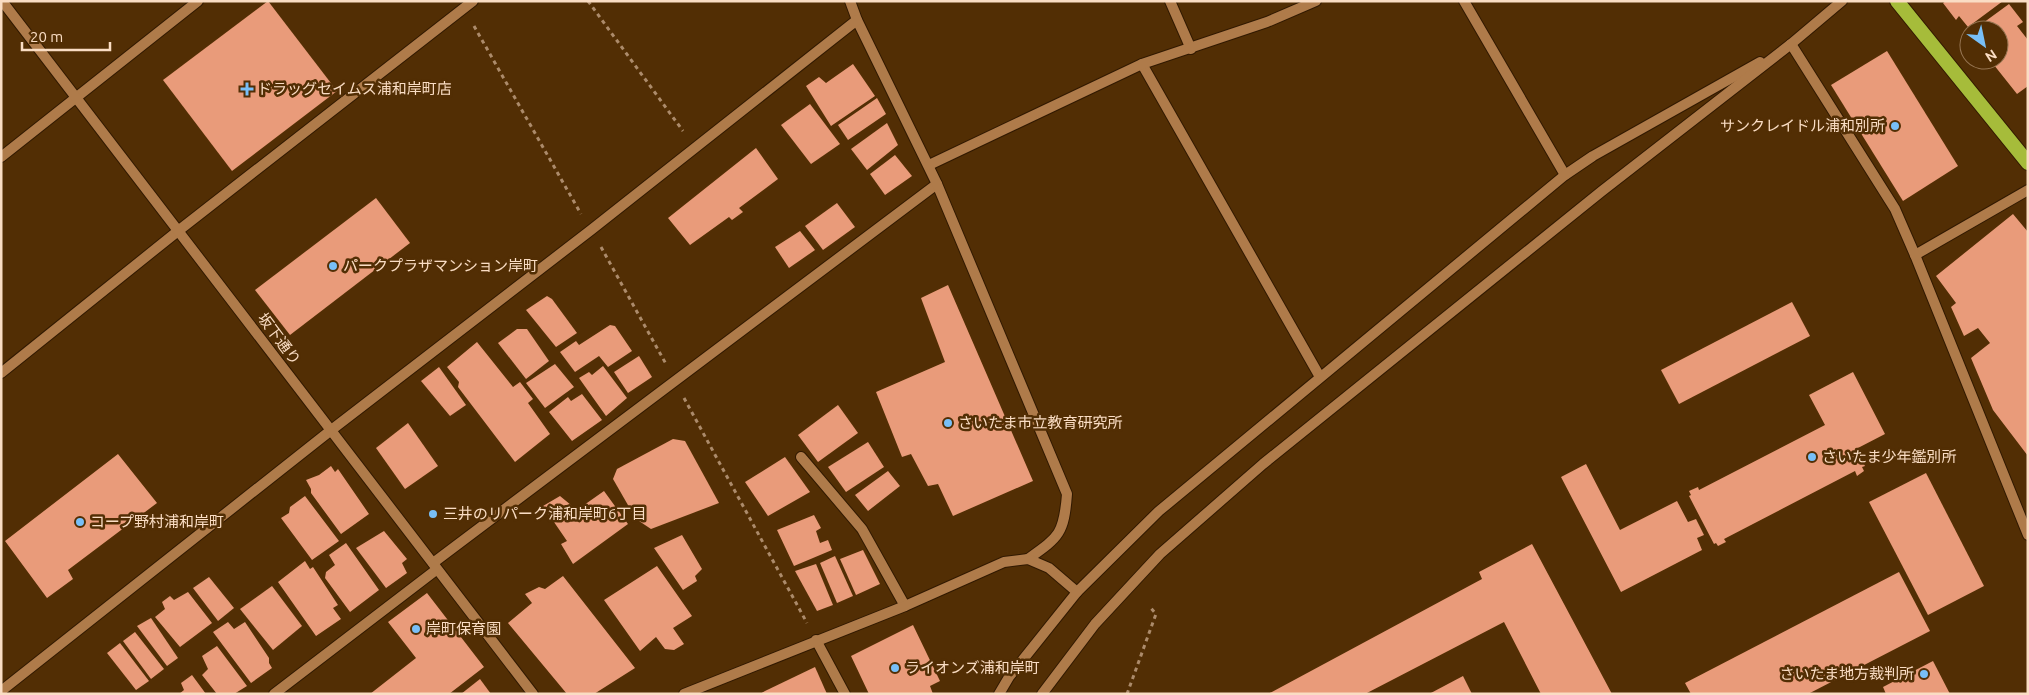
<svg xmlns="http://www.w3.org/2000/svg" width="2029" height="695" viewBox="0 0 2029 695" font-family="Ubuntu,'Noto Sans JP',sans-serif">
  <style>
    .building { fill: #e99b7a }
    .lines { fill: none; stroke-linecap: round; stroke-linejoin: round }
    .service-casing { stroke: #311900; stroke-width: 12 }
    .minor-casing { stroke: #311900; stroke-width: 12 }
    .tertiary-casing { stroke: #311900; stroke-width: 12 }
    .trunk-casing { stroke: #311900; stroke-width: 16 }
    .path { stroke: #ac8b6b; stroke-width: 3; stroke-dasharray: 4 4; stroke-linecap: butt }
    .service { stroke: #af7b4a; stroke-width: 10 }
    .minor { stroke: #af7b4a; stroke-width: 10 }
    .tertiary { stroke: #af7b4a; stroke-width: 10 }
    .trunk { stroke: #a6bc3a; stroke-width: 14 }
    .poi-dot { fill: #78bff7; stroke: #522e04; stroke-width: 2 }
    .labels { text-anchor: middle; stroke-width: 5; stroke-linejoin: round; paint-order: stroke }
    .poi-label { font-size: 15px; fill: #faddc4; stroke: #522e04; text-anchor: start }
    .street-label { font-size: 15px; fill: #faddc4; stroke: #522e04 }
  </style>
  <rect width="100%" height="100%" fill="#522e04"/>
  <!-- building -->
  <g class="building">
    <path d="M268 1 337 91 232 171 163 80Z"/>
    <path d="M1946 1H2003L1968 27 1959 16 1956 20 1943 3Z"/>
    <path d="M2009 4 2023 22 2017 26 2028 40V86L2017 94 1990 60H1999V30H1982L1986 26 1983 23Z"/>
    <path d="M1887 51 1958 166 1903 201 1831 85Z"/>
    <path d="M853 64 875 96 831 126 806 86 819 77 826 83Z"/>
    <path d="M877 98 886 114 848 140 838 125Z"/>
    <path d="M810 104 840 144 811 164 781 125Z"/>
    <path d="M887 123 898 145 867 170 851 149Z"/>
    <path d="M756 148 778 179 739 208 743 212 732 220 729 217 690 245 668 218Z"/>
    <path d="M895 155 912 176 885 195 870 174Z"/>
    <path d="M376 198 410 243 290 335 255 290Z"/>
    <path d="M837 203 855 227 823 250 805 226Z"/>
    <path d="M2013 214 2028 232V456L1993 410 1971 358 1990 343 1978 328 1964 336 1951 307 1956 303 1936 276Z"/>
    <path d="M800 231 815 250 789 268 775 247Z"/>
    <path d="M948 285 1033 481 953 516 938 484 928 486 911 454 902 457 876 392 945 362 921 298Z"/>
    <path d="M547 296 552 299 577 333 556 347 526 310Z"/>
    <path d="M1792 302 1810 336 1679 404 1661 370Z"/>
    <path d="M610 325 615 326 632 351 608 367 599 356 575 372 560 352 576 341 579 345Z"/>
    <path d="M517 329H527L549 361 526 379 498 343Z"/>
    <path d="M477 342 513 387 520 382 533 399 528 403 550 434 515 462 458 387 459 382 447 367Z"/>
    <path d="M639 356 652 377 628 393 614 372Z"/>
    <path d="M555 364 574 387 545 408 526 383Z"/>
    <path d="M603 366 627 398 606 416 579 378 589 372 592 375Z"/>
    <path d="M439 367 466 405 450 416 421 381Z"/>
    <path d="M1853 372 1885 434 1856 449 1865 466 1862 467 1864 471 1857 476 1855 471 1724 539 1726 542 1718 546 1716 543 1714 544 1689 496 1691 495 1689 491 1698 487 1699 490 1825 425 1809 395Z"/>
    <path d="M582 394 602 420 572 441 549 412 568 397 571 401Z"/>
    <path d="M838 405 858 433 818 462 798 435Z"/>
    <path d="M408 423 438 466 405 489 376 448Z"/>
    <path d="M673 439 685 441 719 503 651 529 636 519 613 479 617 469Z"/>
    <path d="M868 442 884 467 846 492 828 467Z"/>
    <path d="M118 454 157 503 68 570 73 579 47 598 5 541Z"/>
    <path d="M785 457 810 492 768 516 745 482Z"/>
    <path d="M1586 464 1620 530 1677 501 1688 522 1696 519 1704 535 1697 538 1702 550 1621 592 1561 477Z"/>
    <path d="M331 466 335 472 338 469 369 514 341 534 311 493V489L306 480 319 475Z"/>
    <path d="M888 471 900 486 868 511 855 495Z"/>
    <path d="M1926 473 1984 586 1928 615 1869 502Z"/>
    <path d="M604 491 628 524 573 564 561 544 567 541 543 506 560 496 577 510Z"/>
    <path d="M305 496 339 541 312 560 281 518 289 513 290 507Z"/>
    <path d="M814 515 821 528 816 531 820 543 828 540 832 550 794 566 777 530Z"/>
    <path d="M384 531 407 559 402 563 407 573 386 588 356 548Z"/>
    <path d="M682 535 702 569 695 576 697 581 683 590 654 548Z"/>
    <path d="M346 543 379 590 350 612 325 578 326 572 335 565 329 555Z"/>
    <path d="M1532 544 1612 694H1541L1504 622 1365 694H1268L1482 579 1479 572Z"/>
    <path d="M863 550 880 584 856 595 840 559Z"/>
    <path d="M835 556 853 596 837 603 820 563Z"/>
    <path d="M305 561 310 569 313 567 338 605 333 608 341 619 316 636 278 582Z"/>
    <path d="M816 564 833 605 817 611 795 571Z"/>
    <path d="M657 566 692 616 673 628 684 644 674 650 665 649 656 637 640 651 604 600Z"/>
    <path d="M1899 572 1930 631 1808 694H1691L1685 683Z"/>
    <path d="M563 576 635 668 594 694H567L508 623 532 603 525 594 539 587 545 589Z"/>
    <path d="M209 577 234 608 218 621 193 588Z"/>
    <path d="M272 586 302 626 273 650 240 609Z"/>
    <path d="M188 592 212 623 180 647 155 617 165 609 162 602 170 596 174 600Z"/>
    <path d="M427 593 484 667 449 694H370L416 658 388 622Z"/>
    <path d="M151 618 178 658 167 666 137 626Z"/>
    <path d="M228 622 234 629 245 622 269 658V663L272 668 251 683 213 632Z"/>
    <path d="M913 625 940 681 930 686 933 694H869L851 656Z"/>
    <path d="M135 632 164 669 151 679 123 641Z"/>
    <path d="M120 643 149 681 136 690 107 653Z"/>
    <path d="M217 646 247 686 234 694H217L202 675 208 669 202 656Z"/>
    <path d="M1933 661 1950 694H1886L1883 687Z"/>
    <path d="M815 667 827 694H760L765 691Z"/>
    <path d="M192 675 206 694H179L184 690 181 683Z"/>
    <path d="M1463 676 1472 694H1429Z"/>
    <path d="M480 679 491 694H461Z"/>
  </g>
  <g class="lines">
    <!-- service casing -->
    <g class="service-casing">
      <g id="service">
        <path d="M1915 255 2028 190"/>
        <path d="M801 457 862 529 905 606"/>
        <path d="M433 563 937 184"/>
        <path d="M816 640 845 694"/>
      </g>
    </g>
    <!-- minor casing -->
    <g class="minor-casing">
      <g id="minor">
        <path d="M850 1 857 20 937 184 1067 494C1064 534 1059 537 1028 559"/>
        <path d="M1170 1 1191 49"/>
        <path d="M1464 1 1565 175"/>
        <path d="M1791 44 1895 209 1915 255 2028 535"/>
        <path d="M1142 64 1320 377"/>
        <path d="M1 157 198 1"/>
        <path d="M929 165 1142 64 1267 22 1316 1"/>
        <path d="M1 373 178 231 473 1"/>
        <path d="M1 691 330 431 591 230 857 20"/>
        <path d="M274 694 436 570"/>
      </g>
    </g>
    <!-- tertiary casing -->
    <g class="tertiary-casing">
      <g id="tertiary">
        <path d="M2 1 533 694"/>
        <path d="M684 694 905 606 1004 562 1028 559 1049 568 1077 592"/>
        <path d="M999 694 1009 677 1077 592 1159 511 1565 175 1593 156 1760 62"/>
        <path d="M1042 694 1095 624 1160 554 1263 464 1602 191 1791 44 1842 1"/>
      </g>
    </g>
    <!-- trunk casing -->
    <g class="trunk-casing">
      <path id="trunk" d="M1897 1 2028 163"/>
    </g>
    <!-- path -->
    <g class="path">
      <path d="M588 1 683 131"/>
      <path d="M474 26 581 214"/>
      <path d="M601 247 666 364"/>
      <path d="M684 398 807 623"/>
      <path d="M1127 694 1156 614 1149 606"/>
    </g>
    <!-- service -->
    <use href="#service" class="service"/>
    <!-- minor -->
    <use href="#minor" class="minor"/>
    <!-- tertiary -->
    <use href="#tertiary" class="tertiary"/>
    <!-- trunk -->
    <use href="#trunk" class="trunk"/>
  </g>
  <!-- markers -->
  <g class="poi-dot">
    <path d="M244.5 81.5h5v5h5v5h-5v5h-5v-5h-5v-5h5z"/>
    <circle cx="1895" cy="126" r="5"/>
    <circle cx="333" cy="266" r="5"/>
    <circle cx="948" cy="423" r="5"/>
    <circle cx="1812" cy="457" r="5"/>
    <circle cx="433" cy="514" r="5"/>
    <circle cx="80" cy="522" r="5"/>
    <circle cx="416" cy="629" r="5"/>
    <circle cx="895" cy="668" r="5"/>
    <circle cx="1924" cy="674" r="5"/>
  </g>
  <g class="labels">
    <!-- poi labels -->
    <g class="poi-label">
      <text x="257" y="94">ドラッグセイムス浦和岸町店</text>
      <text x="1885" y="131" text-anchor="end">サンクレイドル浦和別所</text>
      <text x="343" y="271">パークプラザマンション岸町</text>
      <text x="958" y="428">さいたま市立教育研究所</text>
      <text x="1822" y="462">さいたま少年鑑別所</text>
      <text x="443" y="519">三井のリパーク浦和岸町6丁目</text>
      <text x="90" y="527">コープ野村浦和岸町</text>
      <text x="426" y="634">岸町保育園</text>
      <text x="905" y="673">ライオンズ浦和岸町</text>
      <text x="1914" y="679" text-anchor="end">さいたま地方裁判所</text>
    </g>
    <!-- street labels -->
    <g class="street-label">
      <text transform="translate(279 339) rotate(53)" y="5">坂下通り</text>
    </g>
  </g>
  <!-- border -->
  <rect width="2029" height="695" fill="none" stroke="#faddc4" stroke-width="5"/>
  <!-- north arrow -->
  <g transform="translate(1984 45) rotate(147)"><circle r="24" fill="#522e04" stroke="#957451"/>
  <path d="M0-4L9 19L0 12L-9 19Z" fill="#78bff7"/>
  <text y="-8" font-size="14" font-weight="bold" text-anchor="middle" fill="#faddc4">N</text>
  </g>
  <!-- scale -->
  <path d="M22 42v8h88v-8" fill="none" stroke="#faddc4" stroke-width="2.5"/>
  <text x="30" y="42" font-size="15" fill="#faddc4" stroke="#522e04" stroke-width="4" paint-order="stroke">20 m</text>
</svg>
